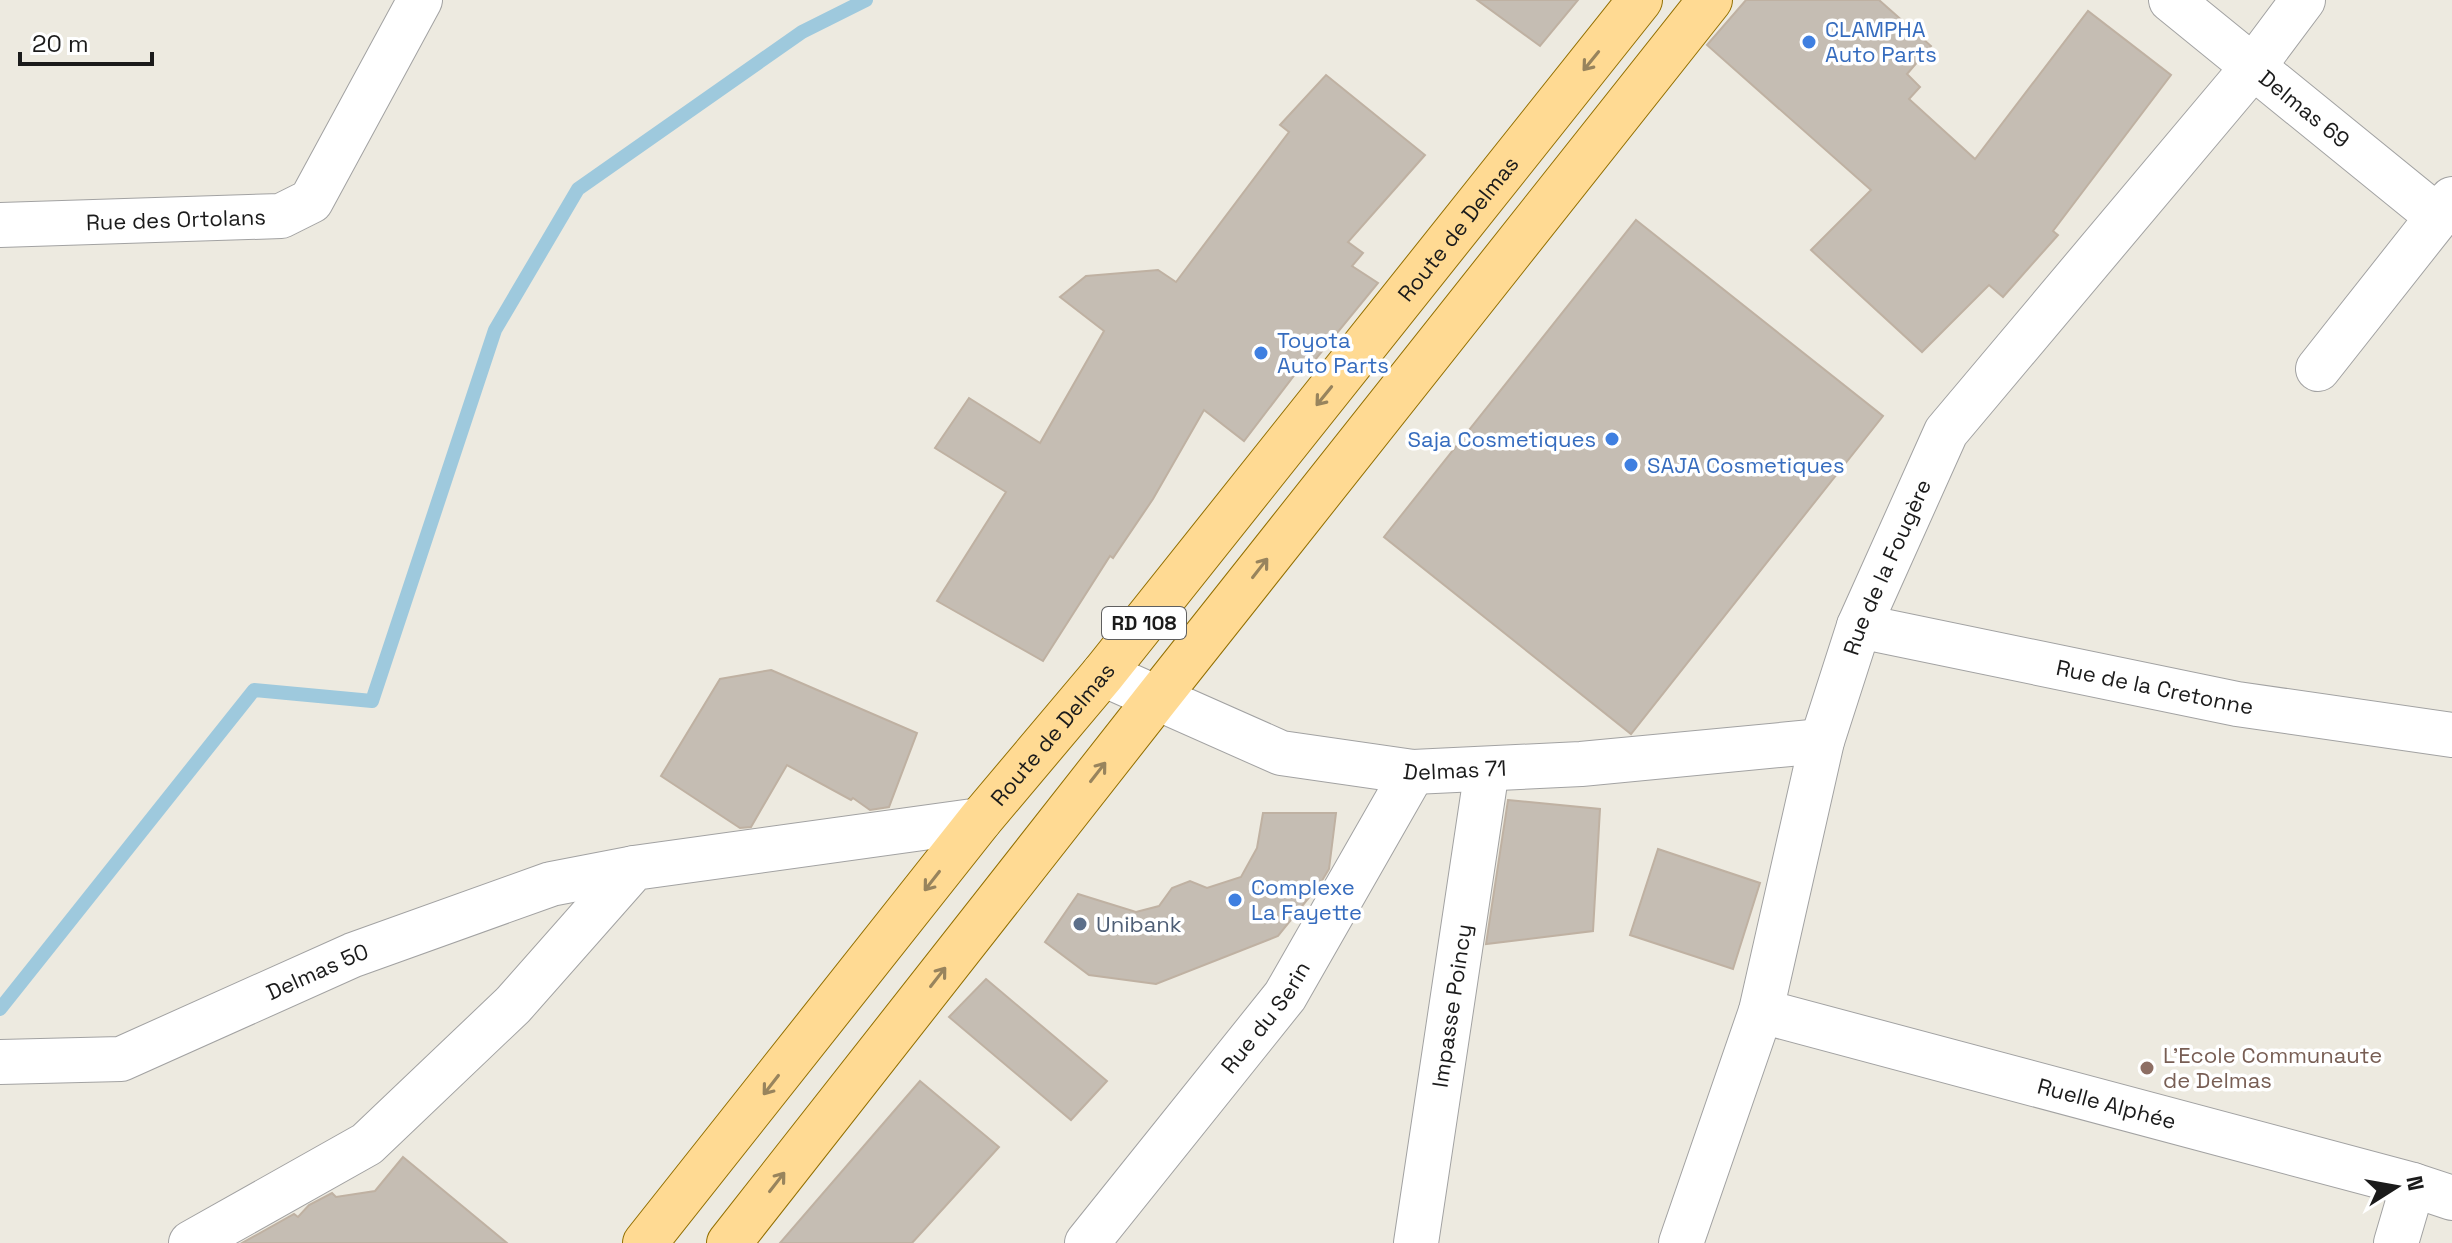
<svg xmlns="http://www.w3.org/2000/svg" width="2452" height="1243" viewBox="0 0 2452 1243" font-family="'Space Grotesk',sans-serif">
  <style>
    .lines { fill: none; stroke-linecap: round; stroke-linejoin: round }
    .stream { stroke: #9ec9dd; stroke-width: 14 }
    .building { fill: #c5bdb3; stroke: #bfb1a2; stroke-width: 2 }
    .street-casing { stroke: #a2a2a2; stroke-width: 46 }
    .primary-casing { stroke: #926f00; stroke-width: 46 }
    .street { stroke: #fff; stroke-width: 44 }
    .primary { stroke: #ffda93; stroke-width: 44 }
    .oneway { stroke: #98845d }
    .shop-dot { fill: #3f7fe0; stroke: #fff; stroke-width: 3 }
    .service-dot { fill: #5c6f8a; stroke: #fff; stroke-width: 3 }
    .education-dot { fill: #8d6e63; stroke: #fff; stroke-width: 3 }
    .labels { text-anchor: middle; stroke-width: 7; stroke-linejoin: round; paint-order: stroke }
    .shield { fill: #fff; stroke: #5f5f5f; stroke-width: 2 }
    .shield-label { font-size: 20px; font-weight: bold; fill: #1b1b1b }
    .shop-label { font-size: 22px; fill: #366cbe; stroke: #fff; text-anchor: start }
    .street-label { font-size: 22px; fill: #1b1b1b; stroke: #fff }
    .service-label { font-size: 22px; fill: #4e5e75; stroke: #fff; text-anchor: start }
    .education-label { font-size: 22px; fill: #785e54; stroke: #fff; text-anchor: start }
  </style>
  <rect width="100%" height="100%" fill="#edeae0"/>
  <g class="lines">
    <!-- stream -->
    <path class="stream" d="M0 1009 254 690 372 701 495 330 578 189 802 32 866 0"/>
  </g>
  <!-- building -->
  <g class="building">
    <path d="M1477 0H1578L1540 46Z"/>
    <path d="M1746 0H1879L1931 46 1907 74 1920 87 1909 99 1975 159 2088 11 2171 75 2053 231 2058 235 2003 297 1989 285 1922 352 1811 250 1871 190 1707 45Z"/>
    <path d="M1326 75 1425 155 1348 242 1363 253 1352 266 1378 283 1315 360 1309 356 1244 441 1204 410 1153 499 1113 558 1110 556 1043 661 937 601 1006 492 935 448 969 398 1040 443 1104 331 1060 297 1086 276 1158 270 1176 282 1289 132 1280 125Z"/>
    <path d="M1636 220 1883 416 1631 734 1384 537Z"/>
    <path d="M771 670 917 733 889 807 870 810 853 798 851 800 787 765 751 827 740 828 661 776 720 679Z"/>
    <path d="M1508 800 1600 809 1593 931 1486 944Z"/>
    <path d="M1263 813H1336L1329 869 1320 884 1278 936 1156 984 1089 975 1045 942 1078 894 1136 912 1159 906 1172 888 1190 881 1207 888 1241 877 1257 848Z"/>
    <path d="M1658 849 1760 883 1733 969 1630 935Z"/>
    <path d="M986 979 1107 1081 1071 1120 949 1017Z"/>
    <path d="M920 1081 999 1147 912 1243H780Z"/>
    <path d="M403 1157 507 1243H242L294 1214 298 1217 309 1205 332 1193 336 1197 375 1191Z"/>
  </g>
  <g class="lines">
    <!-- street casing -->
    <g class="street-casing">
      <g id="street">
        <path id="s1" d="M2171 0 2438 217 2452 199"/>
        <path id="s2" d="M0 225 281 216 311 201 420 0"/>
        <path d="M2318 369 2438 217"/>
        <path id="s3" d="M1859 626 2237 704 2452 735"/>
        <path id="s4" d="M1103 674 1281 753 1413 772 1581 764 1822 741"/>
        <path id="s5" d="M1761 1011 2413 1185 2452 1198"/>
        <path id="s6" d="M0 1062 121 1059 353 955 551 884 634 868"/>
        <path d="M191 1243 367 1144 513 1005 634 868 980 820"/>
        <path id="s7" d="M1087 1243 1285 996 1413 772"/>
        <path id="s8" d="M1416 1243 1487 769"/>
        <path id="s9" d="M1681 1243 1761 1011 1822 741 1859 626 1946 432 2253 67 2303 0"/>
        <path d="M2396 1243 2413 1185"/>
      </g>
    </g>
    <!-- primary casing -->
    <g class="primary-casing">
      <g id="primary">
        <path id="s10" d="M645 1243 980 820 1103 674 1640 0"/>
        <path d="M729 1243 1157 698 1710 0"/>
      </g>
    </g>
    <!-- street -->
    <use href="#street" class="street"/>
    <!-- primary -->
    <use href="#primary" class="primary"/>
  </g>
  <!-- one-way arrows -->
  <defs><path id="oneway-shaft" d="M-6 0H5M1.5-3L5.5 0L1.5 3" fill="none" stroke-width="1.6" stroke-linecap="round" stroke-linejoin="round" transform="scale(2)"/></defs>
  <g class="oneway">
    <use href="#oneway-shaft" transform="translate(1591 61) rotate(129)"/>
    <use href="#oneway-shaft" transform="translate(1324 396) rotate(129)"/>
    <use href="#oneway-shaft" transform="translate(1260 568) rotate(-52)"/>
    <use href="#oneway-shaft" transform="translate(1098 772) rotate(-52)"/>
    <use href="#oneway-shaft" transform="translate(932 881) rotate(128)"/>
    <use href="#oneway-shaft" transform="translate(938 977) rotate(-52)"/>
    <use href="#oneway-shaft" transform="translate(771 1085) rotate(128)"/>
    <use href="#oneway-shaft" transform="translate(777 1182) rotate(-52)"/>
  </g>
  <!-- markers -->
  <g class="shop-dot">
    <circle cx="1809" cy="42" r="8"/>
    <circle cx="1261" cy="353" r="8"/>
    <circle cx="1612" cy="439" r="8"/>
    <circle cx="1631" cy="465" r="8"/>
    <circle cx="1235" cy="900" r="8"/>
  </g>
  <circle class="service-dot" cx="1080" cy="924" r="8"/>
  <circle class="education-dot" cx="2147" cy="1068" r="8"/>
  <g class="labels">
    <!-- shield labels -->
    <rect class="shield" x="1102" y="607" width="84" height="32" rx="6"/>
    <g class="shield-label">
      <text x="1144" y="630">RD 108</text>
    </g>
    <!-- shop labels -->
    <g class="shop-label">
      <text x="1825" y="37">CLAMPHA<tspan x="1825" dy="25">Auto Parts</tspan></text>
      <text x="1277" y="348">Toyota<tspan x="1277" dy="25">Auto Parts</tspan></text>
      <text x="1596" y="447" text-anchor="end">Saja Cosmetiques</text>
      <text x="1647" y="473">SAJA Cosmetiques</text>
      <text x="1251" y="895">Complexe<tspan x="1251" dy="25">La Fayette</tspan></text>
    </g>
    <!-- street labels -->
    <g class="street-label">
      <text dy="8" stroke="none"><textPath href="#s1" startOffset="172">Delmas 69</textPath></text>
      <text dy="8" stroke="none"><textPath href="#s2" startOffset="176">Rue des Ortolans</textPath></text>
      <text dy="8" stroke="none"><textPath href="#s10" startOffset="1300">Route de Delmas</textPath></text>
      <text dy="8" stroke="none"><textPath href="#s9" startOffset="708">Rue de la Fougère</textPath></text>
      <text dy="8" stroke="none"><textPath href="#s3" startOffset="302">Rue de la Cretonne</textPath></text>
      <text dy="8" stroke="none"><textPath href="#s10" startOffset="652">Route de Delmas</textPath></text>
      <text dy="8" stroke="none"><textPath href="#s4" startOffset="370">Delmas 71</textPath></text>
      <text dy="8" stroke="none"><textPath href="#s6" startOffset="336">Delmas 50</textPath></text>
      <text dy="8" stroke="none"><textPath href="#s8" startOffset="240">Impasse Poincy</textPath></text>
      <text dy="8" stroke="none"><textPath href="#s7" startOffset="288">Rue du Serin</textPath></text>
      <text dy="8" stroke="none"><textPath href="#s5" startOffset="358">Ruelle Alphée</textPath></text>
    </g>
    <!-- service labels -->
    <g class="service-label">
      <text x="1096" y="932">Unibank</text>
    </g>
    <!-- education labels -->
    <g class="education-label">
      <text x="2163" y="1063">L'Ecole Communaute<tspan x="2163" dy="25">de Delmas</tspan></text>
    </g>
  </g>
  <!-- north arrow -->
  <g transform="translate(2396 1187) rotate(79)" stroke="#ffffff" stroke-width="6" paint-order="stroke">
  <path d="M0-6L14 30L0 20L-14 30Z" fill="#1b1b1b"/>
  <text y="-12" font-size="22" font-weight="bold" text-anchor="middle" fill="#1b1b1b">N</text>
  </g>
  <!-- scale -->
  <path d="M20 52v12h132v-12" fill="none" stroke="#1b1b1b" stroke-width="4"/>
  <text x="32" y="52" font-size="24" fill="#1b1b1b" stroke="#ffffff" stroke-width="6" paint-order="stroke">20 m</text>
</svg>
